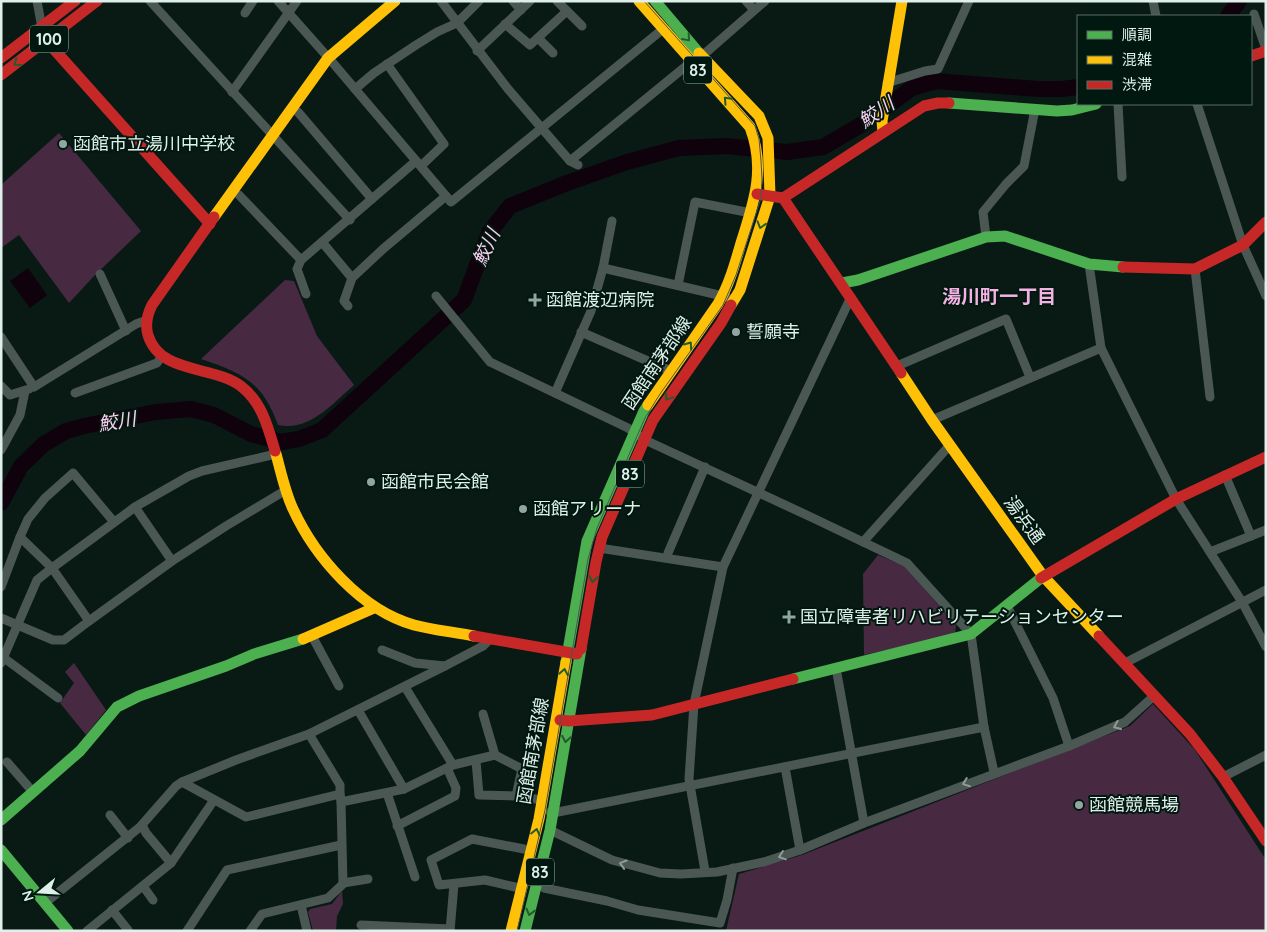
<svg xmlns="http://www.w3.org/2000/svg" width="1267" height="932" viewBox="0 0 1267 932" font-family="Quicksand,'Noto Sans JP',sans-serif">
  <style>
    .green { fill: #472a42 }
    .water { fill: #0f020d }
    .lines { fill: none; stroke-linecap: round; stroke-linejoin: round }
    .river { stroke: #0f020d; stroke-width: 16 }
    .street { stroke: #4b5753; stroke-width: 9 }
    .fast { stroke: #4caf50; stroke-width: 11 }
    .slow { stroke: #ffc107; stroke-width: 11 }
    .jam { stroke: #c62828; stroke-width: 11 }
    .tram { stroke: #495651; stroke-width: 1 }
    .oneway { stroke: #225c2c }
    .oneway2 { stroke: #8d9c96 }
    .poi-dot { fill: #93a59f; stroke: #00180f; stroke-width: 2 }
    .labels { text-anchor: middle; stroke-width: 4; stroke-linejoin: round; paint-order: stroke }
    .shield { fill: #00180f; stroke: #9bafa8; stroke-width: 1 }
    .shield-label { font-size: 16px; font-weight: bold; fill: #def0e9 }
    .poi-label { font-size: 18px; fill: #def0e9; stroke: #00180f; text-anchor: start }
    .street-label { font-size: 18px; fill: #def0e9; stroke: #00180f }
    .water-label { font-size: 19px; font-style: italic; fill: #fdcef1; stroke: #00180f }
    .neighbourhood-label { font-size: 19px; font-weight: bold; fill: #f4b1e4; stroke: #00180f }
  </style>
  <rect width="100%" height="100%" fill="#091a15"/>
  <!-- green -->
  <g class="green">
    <path d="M59 133 141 231 94 276 69 303 19 235 1 248V185Z"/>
    <path d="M285 280 294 281 317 336 354 385C332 404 309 432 278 425 262 381 242 373 201 359Z"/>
    <path d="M878 555 904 566 956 625 955 634 864 655 863 574Z"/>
    <path d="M74 663 106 710 86 735 60 703 74 683 65 672Z"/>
    <path d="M1153 704 1195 750 1266 860V931H726L739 874 802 855 1130 726Z"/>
    <path d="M342 891 343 904 337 916 336 931H313L308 912 310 909 332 904Z"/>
  </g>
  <!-- water -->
  <path class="water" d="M28 268 47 295 30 308 10 281Z"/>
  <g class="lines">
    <!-- river -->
    <g class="river">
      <path d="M1228 16 1239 1"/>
      <path d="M1 503 21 466 44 444 66 431 84 426 156 412 191 409 214 415 251 434 281 442 299 439 322 430 464 300 489 233 510 206 567 183 627 162 679 148 726 146 787 152 823 147 864 123 912 88 936 81 1038 89H1062L1078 87"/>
    </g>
    <!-- street -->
    <g class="street">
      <path d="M37 1 42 28"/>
      <path d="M150 1 350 220"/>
      <path d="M278 1 333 63 451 202 663 29"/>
      <path d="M441 1 508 89 570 161 578 165"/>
      <path d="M513 1 521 10"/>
      <path d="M746 1 754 10"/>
      <path d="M1153 1 1156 16"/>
      <path d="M567 11 582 26"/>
      <path d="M245 13 253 1"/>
      <path d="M1254 14 1266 49"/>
      <path d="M505 24 530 45 567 11 557 1"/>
      <path d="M538 38 553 53"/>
      <path d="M477 51 530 1"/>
      <path d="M702 56 765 1"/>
      <path d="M387 64 444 144 421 166"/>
      <path d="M887 83 925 71 938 69 969 1"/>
      <path d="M355 89 374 73 416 45 437 32 457 23 479 1"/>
      <path d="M232 92 297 1"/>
      <path d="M1118 104 1122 177"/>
      <path d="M1197 104 1243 245 1266 296"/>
      <path d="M298 112 372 199"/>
      <path d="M570 161 691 62"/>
      <path d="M239 195 301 260"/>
      <path d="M986 237 983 212 1006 184 1024 166 1035 109"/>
      <path d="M322 242 352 278"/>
      <path d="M1089 264 1101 348 1176 499 1242 602 1266 647"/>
      <path d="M603 268 612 221"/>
      <path d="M1195 269 1210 397"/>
      <path d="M100 274 126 331"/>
      <path d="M678 285 695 202 751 213"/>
      <path d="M306 294 297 269 301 260 416 161"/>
      <path d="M436 296 490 362 628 428 645 440 813 518 907 563 971 634 984 727 994 772"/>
      <path d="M348 306 344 301 352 278 383 249 446 196"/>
      <path d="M581 332 671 371"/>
      <path d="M1 337 34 387 136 324 147 320"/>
      <path d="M897 366 1006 319 1030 377"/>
      <path d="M1 386 10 395 29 389"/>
      <path d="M75 393 157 363 162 356"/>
      <path d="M555 393 591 311 603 268 727 297"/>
      <path d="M932 420 1101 348"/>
      <path d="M1 450 20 415 25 391"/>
      <path d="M1225 475 1251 536"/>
      <path d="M135 507 172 561"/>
      <path d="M114 522 73 473 45 498 28 519 20 537 52 568 89 621 172 561 226 526 286 490"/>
      <path d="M863 542 949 446"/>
      <path d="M599 548 723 567"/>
      <path d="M1210 552 1266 530"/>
      <path d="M668 553 705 467"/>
      <path d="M1 587 20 537"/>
      <path d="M1007 606 1053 698 1069 746"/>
      <path d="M1 618 53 640H64L89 621"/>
      <path d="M312 636 339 686"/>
      <path d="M382 650 415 663 445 666"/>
      <path d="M4 658 58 698"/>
      <path d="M1 663 37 580 52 568 135 507 189 476 202 471 276 454 275 451"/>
      <path d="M1125 663 1266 590"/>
      <path d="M836 668 864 823"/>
      <path d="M405 687 453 765"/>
      <path d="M358 710 404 789"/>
      <path d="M483 714 495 755"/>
      <path d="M309 734 340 785V794"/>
      <path d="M476 761 479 795 516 796 535 799"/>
      <path d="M7 762 33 792"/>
      <path d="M785 767 800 850"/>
      <path d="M1223 777 1266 755"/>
      <path d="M182 782 246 817 340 794 341 802 404 789 453 765 495 755 522 769 516 796"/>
      <path d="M387 793 415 877"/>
      <path d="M550 812 553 813 984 727"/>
      <path d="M110 815 128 838"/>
      <path d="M142 825 146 833 171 863"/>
      <path d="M397 826 455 796 456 788 447 768"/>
      <path d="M550 830 612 860 660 873 681 874 717 872 764 862 800 850 864 823 1069 746 1125 722 1155 695"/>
      <path d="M705 871 689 779 694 704 723 567 851 297"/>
      <path d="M343 883 368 879"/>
      <path d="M143 886 153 900"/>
      <path d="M515 887 485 880 439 885 431 860 472 839 524 849"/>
      <path d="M544 888 607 901 638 910 720 923 727 900 733 868"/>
      <path d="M45 903 140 827 176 786 182 782 236 760 309 734 445 666 483 646 490 639"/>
      <path d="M301 905 307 931"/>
      <path d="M112 910 128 930"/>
      <path d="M361 925 450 929"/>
      <path d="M87 931 171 863 214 800"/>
      <path d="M187 931 227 870 341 845"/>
      <path d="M250 931 262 914 328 898 343 884 341 802"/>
      <path d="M450 931 454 884"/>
    </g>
    <!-- fast -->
    <g class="fast">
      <path d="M655 1 699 53"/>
      <path d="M949 103 1057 111 1072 110 1096 104"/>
      <path d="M842 283 858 280 986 237 1005 236 1089 264 1123 267"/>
      <path d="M566 662 587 541 644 411 648 405"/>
      <path d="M793 679 971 634 1041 578"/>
      <path d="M1 820 80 751 117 707 139 696 226 666 254 654 303 639"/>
      <path d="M1 850 68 931"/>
      <path d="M525 931 550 830 581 649"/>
    </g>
    <!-- slow -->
    <g class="slow">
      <path d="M639 1 750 127C766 169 754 202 741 243 735 264 729 285 718 304L648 405"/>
      <path d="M699 53 759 116 768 138 770 196 740 290 731 305"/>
      <path d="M883 132 882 121 902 1"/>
      <path d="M214 217 328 58 395 1"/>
      <path d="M901 373 932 420 1043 576 1099 636"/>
      <path d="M276 454C281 472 285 492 293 509 315 557 361 610 414 625 433 630 454 632 474 636"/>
      <path d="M303 639 374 608"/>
      <path d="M511 931 539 819 566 662"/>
    </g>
    <!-- jam -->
    <g class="jam">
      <path d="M44 31 52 47 210 224"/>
      <path d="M1251 56 1266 51"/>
      <path d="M1 58 75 1"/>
      <path d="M1 75 97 1"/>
      <path d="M757 194 783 198 924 106 938 103H949"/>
      <path d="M783 198 901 373"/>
      <path d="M214 217 152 305C147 315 145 325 148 335 160 375 215 365 242 387 262 403 268 427 275 451"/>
      <path d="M1123 267 1195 269 1243 245 1266 222"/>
      <path d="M1041 578 1176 499 1266 457"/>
      <path d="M474 636 577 654"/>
      <path d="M1099 636 1190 734 1223 777 1266 841"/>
      <path d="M581 649 596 562 602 537 653 420 721 323 731 305"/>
      <path d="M560 720 569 721 652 715 793 679"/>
    </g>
    <!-- tram -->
    <path class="tram" d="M517 931 545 810 588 559 597 528 645 418 660 394 723 305 736 275 761 198 762 179 761 161 759 139 755 126 644 1"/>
  </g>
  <!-- one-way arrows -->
  <defs><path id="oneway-chevron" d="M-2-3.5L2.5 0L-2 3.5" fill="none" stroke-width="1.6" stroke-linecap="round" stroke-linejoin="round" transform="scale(1.25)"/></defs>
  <g class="oneway">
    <use href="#oneway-chevron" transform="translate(687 38) rotate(49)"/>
    <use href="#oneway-chevron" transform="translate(17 63) rotate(144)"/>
    <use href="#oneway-chevron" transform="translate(727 100) rotate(-133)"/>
    <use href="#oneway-chevron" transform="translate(761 225) rotate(107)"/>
    <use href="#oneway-chevron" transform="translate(689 345) rotate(-55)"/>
    <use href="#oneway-chevron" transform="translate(668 397) rotate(124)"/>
    <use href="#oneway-chevron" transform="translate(593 579) rotate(100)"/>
    <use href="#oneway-chevron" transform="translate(564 672) rotate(-80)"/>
    <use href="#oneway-chevron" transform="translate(566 739) rotate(100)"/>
    <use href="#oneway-chevron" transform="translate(536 832) rotate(-77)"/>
    <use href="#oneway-chevron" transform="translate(530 912) rotate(104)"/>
  </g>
  <g class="oneway2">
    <use href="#oneway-chevron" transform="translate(1117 726) rotate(157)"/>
    <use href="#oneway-chevron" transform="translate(966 783) rotate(159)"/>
    <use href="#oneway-chevron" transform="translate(782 856) rotate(161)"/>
    <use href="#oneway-chevron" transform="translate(623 864) rotate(-163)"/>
  </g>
  <!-- markers -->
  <g class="poi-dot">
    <circle cx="63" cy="144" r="5"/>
    <path d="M532.5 292.5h5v5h5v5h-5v5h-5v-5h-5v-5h5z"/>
    <circle cx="736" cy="332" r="5"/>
    <circle cx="371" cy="482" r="5"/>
    <circle cx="523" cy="509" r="5"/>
    <path d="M786.5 609.5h5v5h5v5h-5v5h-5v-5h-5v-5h5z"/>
    <circle cx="1079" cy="805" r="5"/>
  </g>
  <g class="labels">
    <!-- shield labels -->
    <g class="shield">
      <rect x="30" y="25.5" width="38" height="27" rx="4"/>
      <rect x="684" y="56.5" width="28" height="27" rx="4"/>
      <rect x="616" y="460.5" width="28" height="27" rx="4"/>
      <rect x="526" y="858.5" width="28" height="27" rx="4"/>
    </g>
    <g class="shield-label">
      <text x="49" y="45">100</text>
      <text x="698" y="76">83</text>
      <text x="630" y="480">83</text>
      <text x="540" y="878">83</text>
    </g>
    <!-- poi labels -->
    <g class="poi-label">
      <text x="73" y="150">函館市立湯川中学校</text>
      <text x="546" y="306">函館渡辺病院</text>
      <text x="746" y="338">誓願寺</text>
      <text x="381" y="488">函館市民会館</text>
      <text x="533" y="515">函館アリーナ</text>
      <text x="800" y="623">国立障害者リハビリテーションセンター</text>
      <text x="1089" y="811">函館競馬場</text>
    </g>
    <!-- street labels -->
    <g class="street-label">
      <text transform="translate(657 363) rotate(-56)" y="6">函館南茅部線</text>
      <text transform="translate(1024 520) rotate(54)" y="6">湯浜通</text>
      <text transform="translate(533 751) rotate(-80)" y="6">函館南茅部線</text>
    </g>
    <!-- water labels -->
    <g class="water-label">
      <text transform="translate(876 112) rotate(-34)" y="7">鮫川</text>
      <text transform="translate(486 247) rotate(-65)" y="7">鮫川</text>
      <text transform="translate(117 421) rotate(-9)" y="7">鮫川</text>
    </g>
    <!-- neighbourhood labels -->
    <g class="neighbourhood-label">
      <text x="999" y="303">湯川町一丁目</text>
    </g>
  </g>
  <!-- border -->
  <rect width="1267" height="932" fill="none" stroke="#def0e9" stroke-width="5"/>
  <!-- legend -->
  <rect x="1077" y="15" width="175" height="90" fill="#00180f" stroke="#596e66"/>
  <rect x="1087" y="31" width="25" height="8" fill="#4caf50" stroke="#596e66"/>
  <text x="1122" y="40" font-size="15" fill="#def0e9">順調</text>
  <rect x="1087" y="56" width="25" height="8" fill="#ffc107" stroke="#596e66"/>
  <text x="1122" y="65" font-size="15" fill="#def0e9">混雑</text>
  <rect x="1087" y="81" width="25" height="8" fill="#c62828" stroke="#596e66"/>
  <text x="1122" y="90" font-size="15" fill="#def0e9">渋滞</text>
  <!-- north arrow -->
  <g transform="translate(40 892) rotate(252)" stroke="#00180f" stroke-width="4" paint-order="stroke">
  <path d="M0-4L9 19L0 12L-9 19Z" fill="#def0e9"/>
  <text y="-8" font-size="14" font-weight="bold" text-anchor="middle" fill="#def0e9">N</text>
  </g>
</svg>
